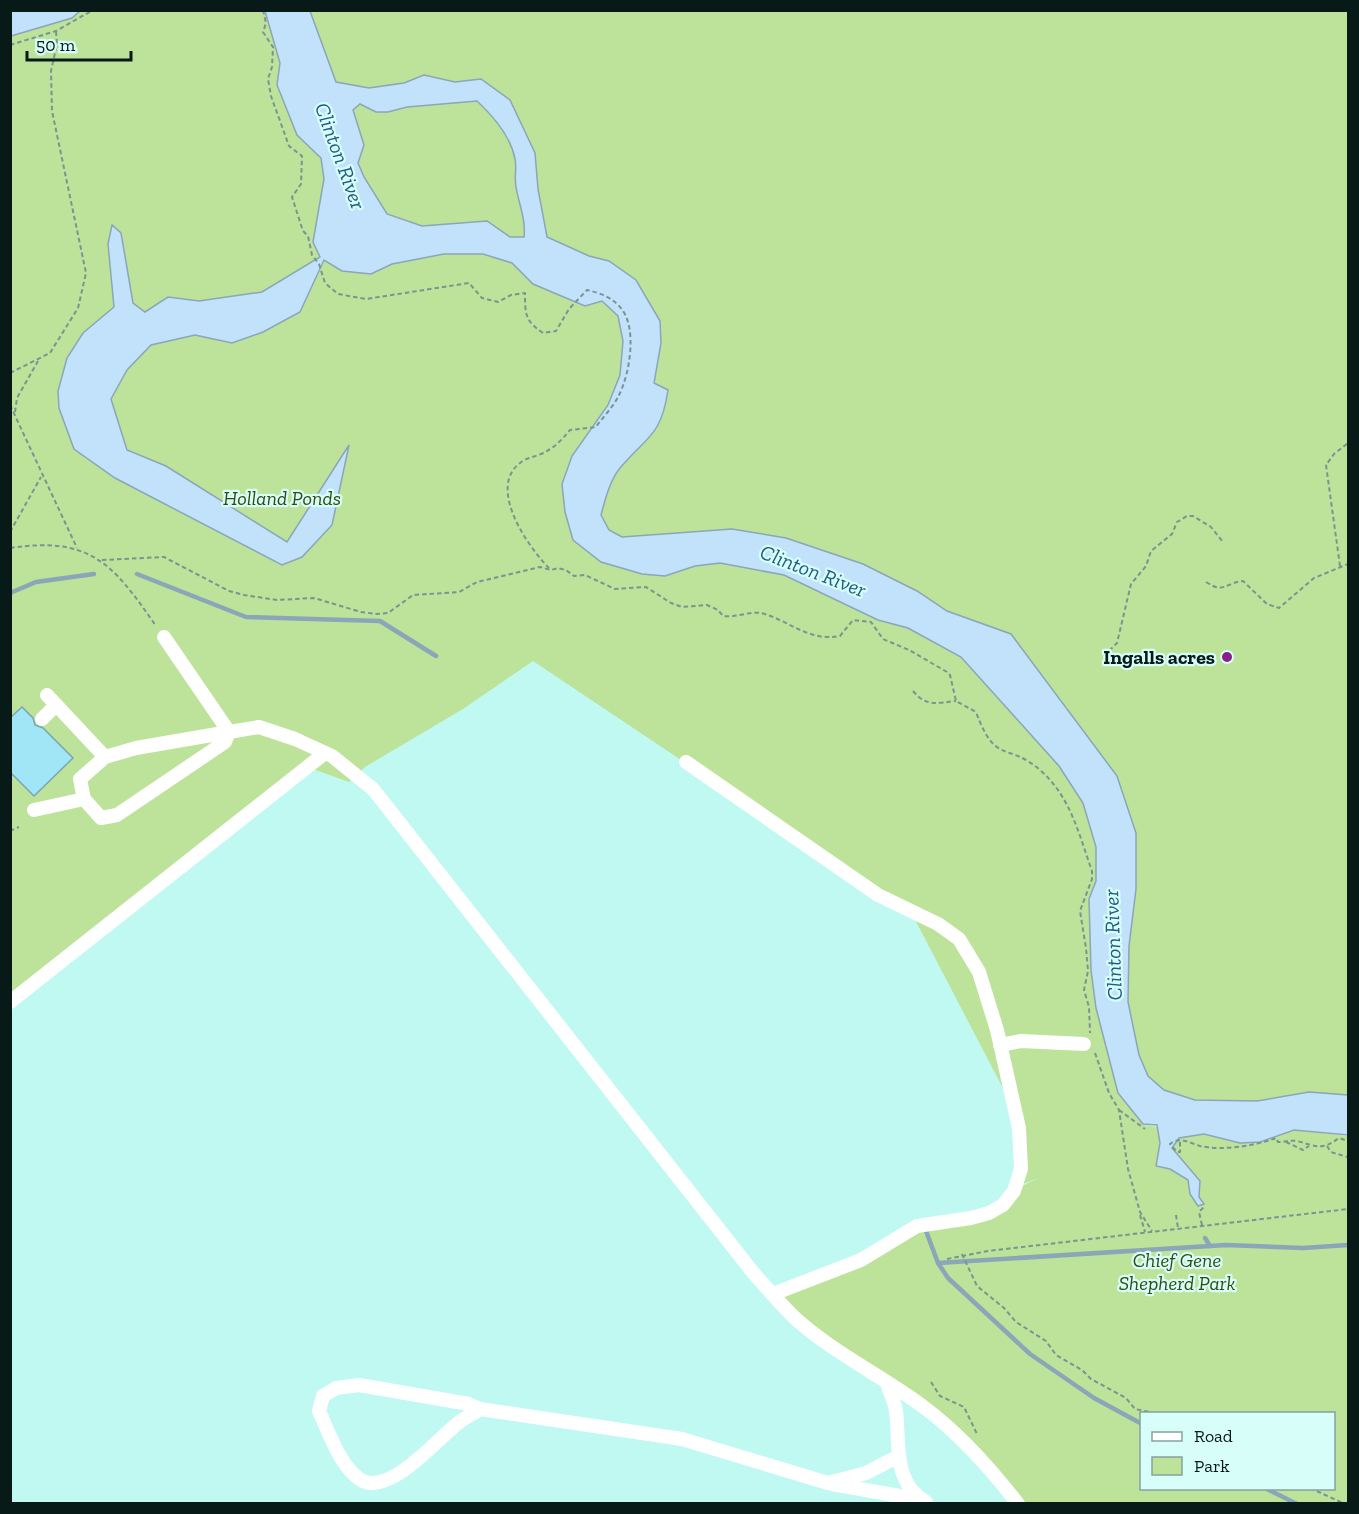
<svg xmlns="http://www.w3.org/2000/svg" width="1359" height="1514" viewBox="0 0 1359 1514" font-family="'Zilla Slab',serif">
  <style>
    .built { fill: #bff9f2 }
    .green { fill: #bde29a; fill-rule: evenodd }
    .water { fill: #c2e2fc; stroke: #8aa6b8; stroke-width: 1.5; fill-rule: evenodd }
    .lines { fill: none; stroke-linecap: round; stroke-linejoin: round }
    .stream { stroke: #8aa6b8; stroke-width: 4.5 }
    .building { fill: #a0e6f7; stroke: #7ba6b1; stroke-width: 1.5 }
    .path { stroke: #799592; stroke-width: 2; stroke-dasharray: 4.5 3; stroke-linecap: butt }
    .minor { stroke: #fff; stroke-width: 14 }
    .poi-dot { fill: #872088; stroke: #d8fef9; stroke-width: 2 }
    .labels { text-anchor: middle; stroke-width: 4.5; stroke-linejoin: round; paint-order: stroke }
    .park-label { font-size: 20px; font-style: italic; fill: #304b0d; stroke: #d8fef9 }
    .poi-label { font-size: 20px; font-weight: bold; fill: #081a18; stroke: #d8fef9; text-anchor: end }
    .water-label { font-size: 21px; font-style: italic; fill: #1f5b85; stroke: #d8fef9 }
  </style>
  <rect width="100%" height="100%" fill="#d8fef9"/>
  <!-- built -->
  <path class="built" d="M518 631 776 712 1126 1167 918 1391 1023 1503H11L10 695Z"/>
  <!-- green -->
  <path class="green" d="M11 11H1348V1118L1213 1116 1126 1079 1117 1090 1144 1125 1205 1133 1241 1143 1260 1142 1295 1130 1348 1136V1503H1021L979 1454 826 1340 777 1295 905 1235 971 1221 1018 1188 1039 1178 1020 1185 1019 1119 910 910 883 895 533 661 463 709 365 767 349 782 310 768 11 999ZM1142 1414H1334V1488H1142Z"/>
  <!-- water -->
  <g class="water">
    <path d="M10 11 11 10 80 11 72 18 11 36Z"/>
    <path d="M265 11H310L336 82 369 88 404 83 424 75 455 82 481 79 510 100 535 153 538 189 547 237 589 256 609 261 636 280 660 321 661 343 654 383 668 390C661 437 647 436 620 468 610 480 605 500 601 515L609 530 622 537 732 529 786 538 863 564 917 591 947 611 1011 634 1117 776 1136 833V889L1129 946 1128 1002 1139 1055 1148 1076 1164 1090 1195 1100 1257 1101 1309 1092 1348 1095V1135L1294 1130 1260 1142 1240 1143 1204 1134 1179 1138 1172 1148 1200 1181 1199 1197 1204 1204 1198 1206 1190 1194 1188 1180 1170 1169 1156 1166 1160 1143 1157 1125 1143 1124 1118 1093 1096 1008 1091 970 1089 899 1096 881V847L1083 803 1059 766 961 657 908 628 878 620 784 575 720 563 695 566 665 576 642 574 601 562 573 540 565 512 562 484 572 456 608 405 620 375 623 341 618 316 602 301 585 306 533 284 512 263 483 254H444L392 264 371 274 342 271 324 260 300 312 263 332 232 343 195 335 151 345 127 370 111 399 127 450 166 466 287 542 349 445 332 525 302 557 282 565 115 478 74 449 59 408 58 391 67 358 83 333 114 307 108 244 112 225 121 233 133 303 145 312 168 297 199 301 262 292 320 257 313 242 324 179 321 158 297 135 277 85 280 63ZM477 101C493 116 511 137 515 159 517 168 514 178 516 187 519 205 526 219 524 237H510L487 221 422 226 387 214 364 177 358 163 364 145 353 110 360 104 376 112H388L407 107Z"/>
  </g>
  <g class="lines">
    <!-- stream -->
    <g class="stream">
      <path d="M137 574 246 617 380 621 436 656"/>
      <path d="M10 593 36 582 94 574"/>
      <path d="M926 1231 938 1263 948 1278 1030 1354 1094 1398 1142 1424"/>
      <path d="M1205 1238 1210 1246"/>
      <path d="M938 1263 1226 1245 1303 1248 1348 1245"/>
      <path d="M1265 1488 1297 1504"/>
    </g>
  </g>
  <!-- building -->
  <path class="building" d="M22 707 33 718 35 725 43 728 73 758 34 796 10 772V718Z"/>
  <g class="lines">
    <!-- path -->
    <g class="path">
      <path d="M263 10 266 23 263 32 273 47 272 67 268 79 271 96 289 146 302 156 301 184 292 197 303 231 308 236 312 255 319 264 325 283 338 294 366 299 469 283 482 298 498 302 511 295 525 293C525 314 525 321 543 333L556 331 569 309 587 290C600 293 611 297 620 307 638 326 630 375 618 397 613 407 603 417 596 427L570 430C561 441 554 448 541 454 534 457 526 458 520 463 487 488 528 547 549 568"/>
      <path d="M10 45 56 31 93 10"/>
      <path d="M10 373 50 353 78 308 86 273 52 111 51 71 57 44 56 31"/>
      <path d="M10 405 77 548"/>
      <path d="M15 412 17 398 38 361"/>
      <path d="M10 532 41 477"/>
      <path d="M10 548C91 536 113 564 156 626"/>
      <path d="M102 560 164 557 229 591 244 595 277 600 314 598 361 612 377 614 388 613 413 595 459 592 477 582 540 567 551 570 558 568 566 570 574 576 585 575 615 589 646 587 671 603 682 607 707 605 718 610 723 616C736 618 749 611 761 613 789 620 808 642 840 636L853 620 871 622 883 639 909 650 947 672 950 675 956 701 976 712C996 766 1006 741 1040 770 1071 797 1079 835 1092 871V879L1080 911 1086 948 1088 971 1084 990 1089 1007 1090 1033"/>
      <path d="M1340 566 1326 465 1334 454 1348 443"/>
      <path d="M1206 582C1224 594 1225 583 1243 581L1267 604 1279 608 1314 578 1348 564"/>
      <path d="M1104 656 1117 643 1131 584 1146 566 1151 551 1172 534 1177 522 1187 516H1193L1211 527 1223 542"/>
      <path d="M913 691C926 707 937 703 956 701"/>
      <path d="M10 831 19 827"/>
      <path d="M1095 1053 1109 1093 1119 1110 1128 1169 1140 1212 1152 1231"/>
      <path d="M1119 1110 1145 1129"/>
      <path d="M1180 1142V1152H1177L1170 1144C1179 1136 1190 1143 1200 1146 1223 1151 1254 1146 1276 1138L1278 1142C1285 1142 1290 1140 1297 1141 1316 1146 1322 1151 1339 1138L1348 1141"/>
      <path d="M1286 1142 1303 1150 1309 1146"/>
      <path d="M1327 1146 1331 1152 1347 1157"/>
      <path d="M1140 1215 1145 1232"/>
      <path d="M1176 1215 1178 1228"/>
      <path d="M1202 1225 1199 1212 1205 1206"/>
      <path d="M962 1254 977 1286 1004 1308 1016 1322 1046 1341 1056 1355 1082 1370 1091 1379 1126 1398 1135 1409 1159 1414"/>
      <path d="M947 1259 988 1251 1348 1209"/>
      <path d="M931 1382 940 1396 964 1407 977 1434"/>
      <path d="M1310 1488 1345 1504"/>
    </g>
    <!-- minor -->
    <g class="minor">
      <path d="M164 637 229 732 259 727 295 739 332 756 373 789 755 1275C769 1290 782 1306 796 1319 835 1354 884 1377 925 1408 961 1435 991 1469 1018 1504"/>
      <path d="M47 695 105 757"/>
      <path d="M42 719 56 705"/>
      <path d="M229 732 225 742 117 815 101 818 84 799 80 779 105 757 136 748Z"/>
      <path d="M686 762 878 895 938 924 959 939 979 972 997 1030 1019 1128 1021 1169 1014 1191 1003 1205 989 1213 971 1218 917 1226 861 1260 773 1294"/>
      <path d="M34 810 84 799"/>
      <path d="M10 1002 325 753"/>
      <path d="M1000 1045 1021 1041 1084 1044"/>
      <path d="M887 1383C890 1392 894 1401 896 1410 900 1444 892 1482 926 1502"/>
      <path d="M480 1409 469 1404 359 1385 336 1388 323 1396 319 1411C329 1433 339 1463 358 1478 386 1501 437 1439 457 1424 464 1418 473 1414 480 1409L682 1439 828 1483 866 1473 899 1456"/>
      <path d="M832 1484 922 1500"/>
    </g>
  </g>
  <!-- markers -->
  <circle class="poi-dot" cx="1227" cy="657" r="6"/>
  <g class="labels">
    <!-- park labels -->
    <g class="park-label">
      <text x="282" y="505">Holland Ponds</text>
      <text x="1177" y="1267">Chief Gene<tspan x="1177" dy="23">Shepherd Park</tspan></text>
    </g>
    <!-- poi labels -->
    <g class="poi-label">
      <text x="1215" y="664">Ingalls acres</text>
    </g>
    <!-- water labels -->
    <g class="water-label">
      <text transform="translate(340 156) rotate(70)" y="7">Clinton River</text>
      <text transform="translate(813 571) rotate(21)" y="7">Clinton River</text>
      <text transform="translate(1113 945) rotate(-92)" y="7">Clinton River</text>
    </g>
  </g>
  <!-- border -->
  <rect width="1359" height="1514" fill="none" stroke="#081a18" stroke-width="24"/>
  <!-- legend -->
  <rect x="1140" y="1412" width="195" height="78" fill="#d8fef9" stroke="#85a39f" stroke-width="1.5"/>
  <rect x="1152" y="1432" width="30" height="9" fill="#ffffff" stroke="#85a39f" stroke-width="1.5"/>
  <text x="1194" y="1442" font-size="18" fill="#081a18">Road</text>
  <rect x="1152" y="1457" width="30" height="18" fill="#bde29a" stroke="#85a39f" stroke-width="1.5"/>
  <text x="1194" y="1472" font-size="18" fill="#081a18">Park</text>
  <!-- scale -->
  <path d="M27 51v9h104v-9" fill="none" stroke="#081a18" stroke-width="3"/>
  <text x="36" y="51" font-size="18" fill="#081a18" stroke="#d8fef9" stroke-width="4.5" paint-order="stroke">50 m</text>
</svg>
